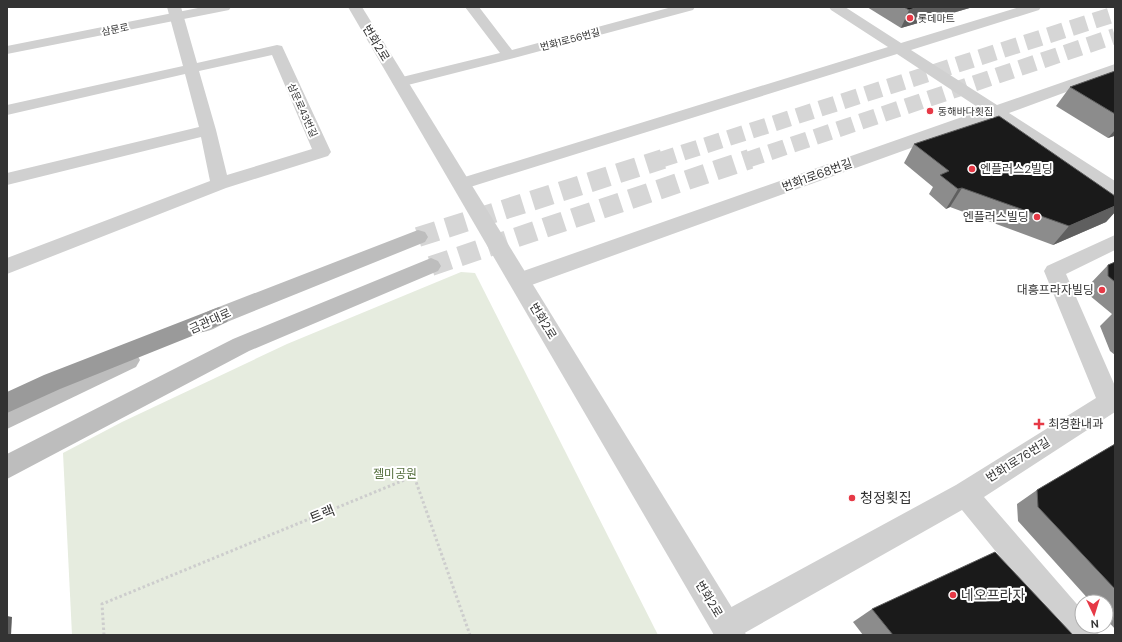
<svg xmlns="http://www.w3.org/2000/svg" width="1122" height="642" viewBox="0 0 1122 642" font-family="'DM Sans','Noto Sans KR',sans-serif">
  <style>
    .green { fill: #e6ecdf }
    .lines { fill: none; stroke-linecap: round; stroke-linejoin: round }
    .secondary-tunnel-far1 { stroke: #d6d6d6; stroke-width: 16; stroke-dasharray: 16 8; stroke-linecap: butt }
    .secondary-tunnel { stroke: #d6d6d6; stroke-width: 20; stroke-dasharray: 20 10; stroke-linecap: butt }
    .path { stroke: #cdcdcd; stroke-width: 3; stroke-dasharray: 2.5 2.5; stroke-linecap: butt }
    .minor { fill: #d0d0d0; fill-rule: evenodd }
    .tertiary { fill: #d0d0d0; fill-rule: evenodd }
    .secondary { fill: #bdbdbd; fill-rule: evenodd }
    .motorway { fill: #9a9a9a; fill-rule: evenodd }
    .wall { fill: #8c8c8c }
    .shaded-wall { fill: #5f5f5f }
    .building { fill: #1a1a1a; stroke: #5f5f5f }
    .poi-dot { fill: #e63946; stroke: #fff; stroke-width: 1.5 }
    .labels { text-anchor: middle; stroke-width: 4; stroke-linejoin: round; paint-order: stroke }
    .far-poi-label { font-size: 10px; fill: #333; stroke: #fff; text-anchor: start }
    .far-street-label { font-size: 10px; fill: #333; stroke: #fff }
    .street-label { font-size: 12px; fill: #333; stroke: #fff }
    .poi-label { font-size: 12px; fill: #333; stroke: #fff; text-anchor: start }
    .park-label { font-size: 12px; fill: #56703f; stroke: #fff }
    .near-poi-label { font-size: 14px; fill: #333; stroke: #fff; text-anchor: start }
    .near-street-label { font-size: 14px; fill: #333; stroke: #fff }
  </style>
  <rect width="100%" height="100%" fill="#fff"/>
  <!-- green -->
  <path class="green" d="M461 272 475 273 658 635H72L63 453 122 422 287 344Z"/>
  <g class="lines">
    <!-- secondary-tunnel-far1 -->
    <g class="secondary-tunnel-far1">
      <path d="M660 160 1115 14"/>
      <path d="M747 160 1115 36"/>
    </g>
    <!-- secondary-tunnel -->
    <g class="secondary-tunnel">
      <path d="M418 237 663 159"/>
      <path d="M431 266 750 159"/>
    </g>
    <!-- path -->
    <path class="path" d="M104 635 102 604 414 476 470 635"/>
    <!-- minor -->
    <g class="minor">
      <path d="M167 7H181L197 63 277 45 282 46 331 152 328 156 226 188 7 274V258L210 181 201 137 7 185V173L199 127 185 74 7 115V105L183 66ZM272 55 312 149 227 175 216 130 199 71Z"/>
      <path d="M465 7H479L512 50 672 7H695L693 10 514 58 400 87 394 85 392 82 394 79 500 53Z"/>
      <path d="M829 7H845L901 43 1020 7H1041L1039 10 911 50 997 105 1115 64V74L1009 113 1115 181V196L1108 194 994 118 526 287 519 289 512 287 509 281 512 275 982 110 897 54 467 188 461 190 455 188 452 184 455 180 888 47 831 10Z"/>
      <path d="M1115 235V250L1066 274 1115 386V412L984 497 1082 610V626H1095L1099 635H1064L962 510 741 635H714L711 627 715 616 956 485 1096 398 1044 271 1047 266Z"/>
    </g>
    <!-- tertiary -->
    <g class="tertiary">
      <path d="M203 7H231L229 10 224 11 7 54V46Z"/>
      <path d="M348 7H362L742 624 746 635H714Z"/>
    </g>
    <!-- secondary -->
    <g class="secondary">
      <path d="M418 230 425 232 428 237 425 242 227 322C215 328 205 335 192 331L189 325 192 319 211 310Z"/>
      <path d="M431 258 438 261 441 266 438 271 249 351 7 479V454L233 339Z"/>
      <path d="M128 350 136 353 140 360 136 367 7 429V406Z"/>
    </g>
    <!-- motorway -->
    <path class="motorway" d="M219 307 227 310 230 316 227 322 60 389 7 413V392L44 375Z"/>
  </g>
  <!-- wall -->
  <g class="wall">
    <path d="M867 7H973L901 28Z"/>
    <path d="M1115 71V137L1114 136 1108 138 1056 106 1070 87Z"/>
    <path d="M914 144 1115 196V212L1106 222 1053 245 950 207 946 209 929 194 933 187 904 163Z"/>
    <path d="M1115 262V355L1110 351 1100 326 1112 314 1089 295 1090 284 1108 265Z"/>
    <path d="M1115 444V629L1106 619V602H1091L1018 521 1017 504 1037 490Z"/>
    <path d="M872 609 1073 635H863L853 622Z"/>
  </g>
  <!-- shaded-wall -->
  <g class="shaded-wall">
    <path d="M918 7H973L901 28 909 10Z"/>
    <path d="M1115 130V135L1114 136 1108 138Z"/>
    <path d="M962 188 950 207 946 209 958 189Z"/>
    <path d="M1115 206V212L1106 222 1053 245 1069 226Z"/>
    <path d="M7 616 12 617 11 635H7Z"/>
  </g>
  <!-- building -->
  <g class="building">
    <path d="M904 7H918L909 10Z"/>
    <path d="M1115 71V114L1070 87Z"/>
    <path d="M999 116 1115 196V206L1069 226 962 188 958 189 940 175 949 171 914 144Z"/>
    <path d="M1115 262V282L1108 276V265Z"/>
    <path d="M1115 444V589L1038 507 1037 490Z"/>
    <path d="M995 552 1073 635H893L872 609Z"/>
  </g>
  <!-- markers -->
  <g class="poi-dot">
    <circle cx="910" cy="18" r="4"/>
    <circle cx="930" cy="111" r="4"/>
    <circle cx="972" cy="169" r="4"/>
    <circle cx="1037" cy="217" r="4"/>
    <circle cx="1102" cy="290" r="4"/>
    <path d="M1037 418h4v4h4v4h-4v4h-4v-4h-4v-4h4z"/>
    <circle cx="852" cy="498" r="4"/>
    <circle cx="953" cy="595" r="4"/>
  </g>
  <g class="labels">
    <!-- far-poi labels -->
    <g class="far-poi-label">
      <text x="918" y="22">롯데마트</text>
      <text x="938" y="115">동해바다횟집</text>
    </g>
    <!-- far-street labels -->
    <g class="far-street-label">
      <text transform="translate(115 29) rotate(-11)" y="4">삼문로</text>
      <text transform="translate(570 39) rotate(-15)" y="4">번화1로56번길</text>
      <text transform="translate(303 110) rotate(66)" y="4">삼문로43번길</text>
    </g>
    <!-- street labels -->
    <g class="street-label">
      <text transform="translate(376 43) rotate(59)" y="4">번화2로</text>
      <text transform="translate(817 175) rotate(-20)" y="4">번화1로68번길</text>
      <text transform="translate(210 321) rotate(-24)" y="4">금관대로</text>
      <text transform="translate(543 321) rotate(59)" y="4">번화2로</text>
      <text transform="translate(1018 460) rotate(-32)" y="4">번화1로76번길</text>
      <text transform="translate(709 599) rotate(59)" y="4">번화2로</text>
    </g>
    <!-- poi labels -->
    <g class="poi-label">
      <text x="980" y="173">엔플러스2빌딩</text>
      <text x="1029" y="221" text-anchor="end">엔플러스빌딩</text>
      <text x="1094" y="294" text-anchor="end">대흥프라자빌딩</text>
      <text x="1048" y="428">최경환내과</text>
    </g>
    <!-- park labels -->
    <g class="park-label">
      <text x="395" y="478">젤미공원</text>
    </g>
    <!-- near-poi labels -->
    <g class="near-poi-label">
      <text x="860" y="503">청정횟집</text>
      <text x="961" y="600">네오프라자</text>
    </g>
    <!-- near-street labels -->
    <g class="near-street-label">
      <text transform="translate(322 514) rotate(-22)" y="5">트랙</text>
    </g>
  </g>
  <!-- border -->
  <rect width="1122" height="642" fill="none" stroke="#333333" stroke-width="16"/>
  <!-- north arrow -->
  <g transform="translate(1094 614) rotate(176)"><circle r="19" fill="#ffffff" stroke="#adadad"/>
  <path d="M0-3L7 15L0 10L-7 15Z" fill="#e63946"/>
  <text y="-6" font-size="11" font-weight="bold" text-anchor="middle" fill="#333333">N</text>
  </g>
</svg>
